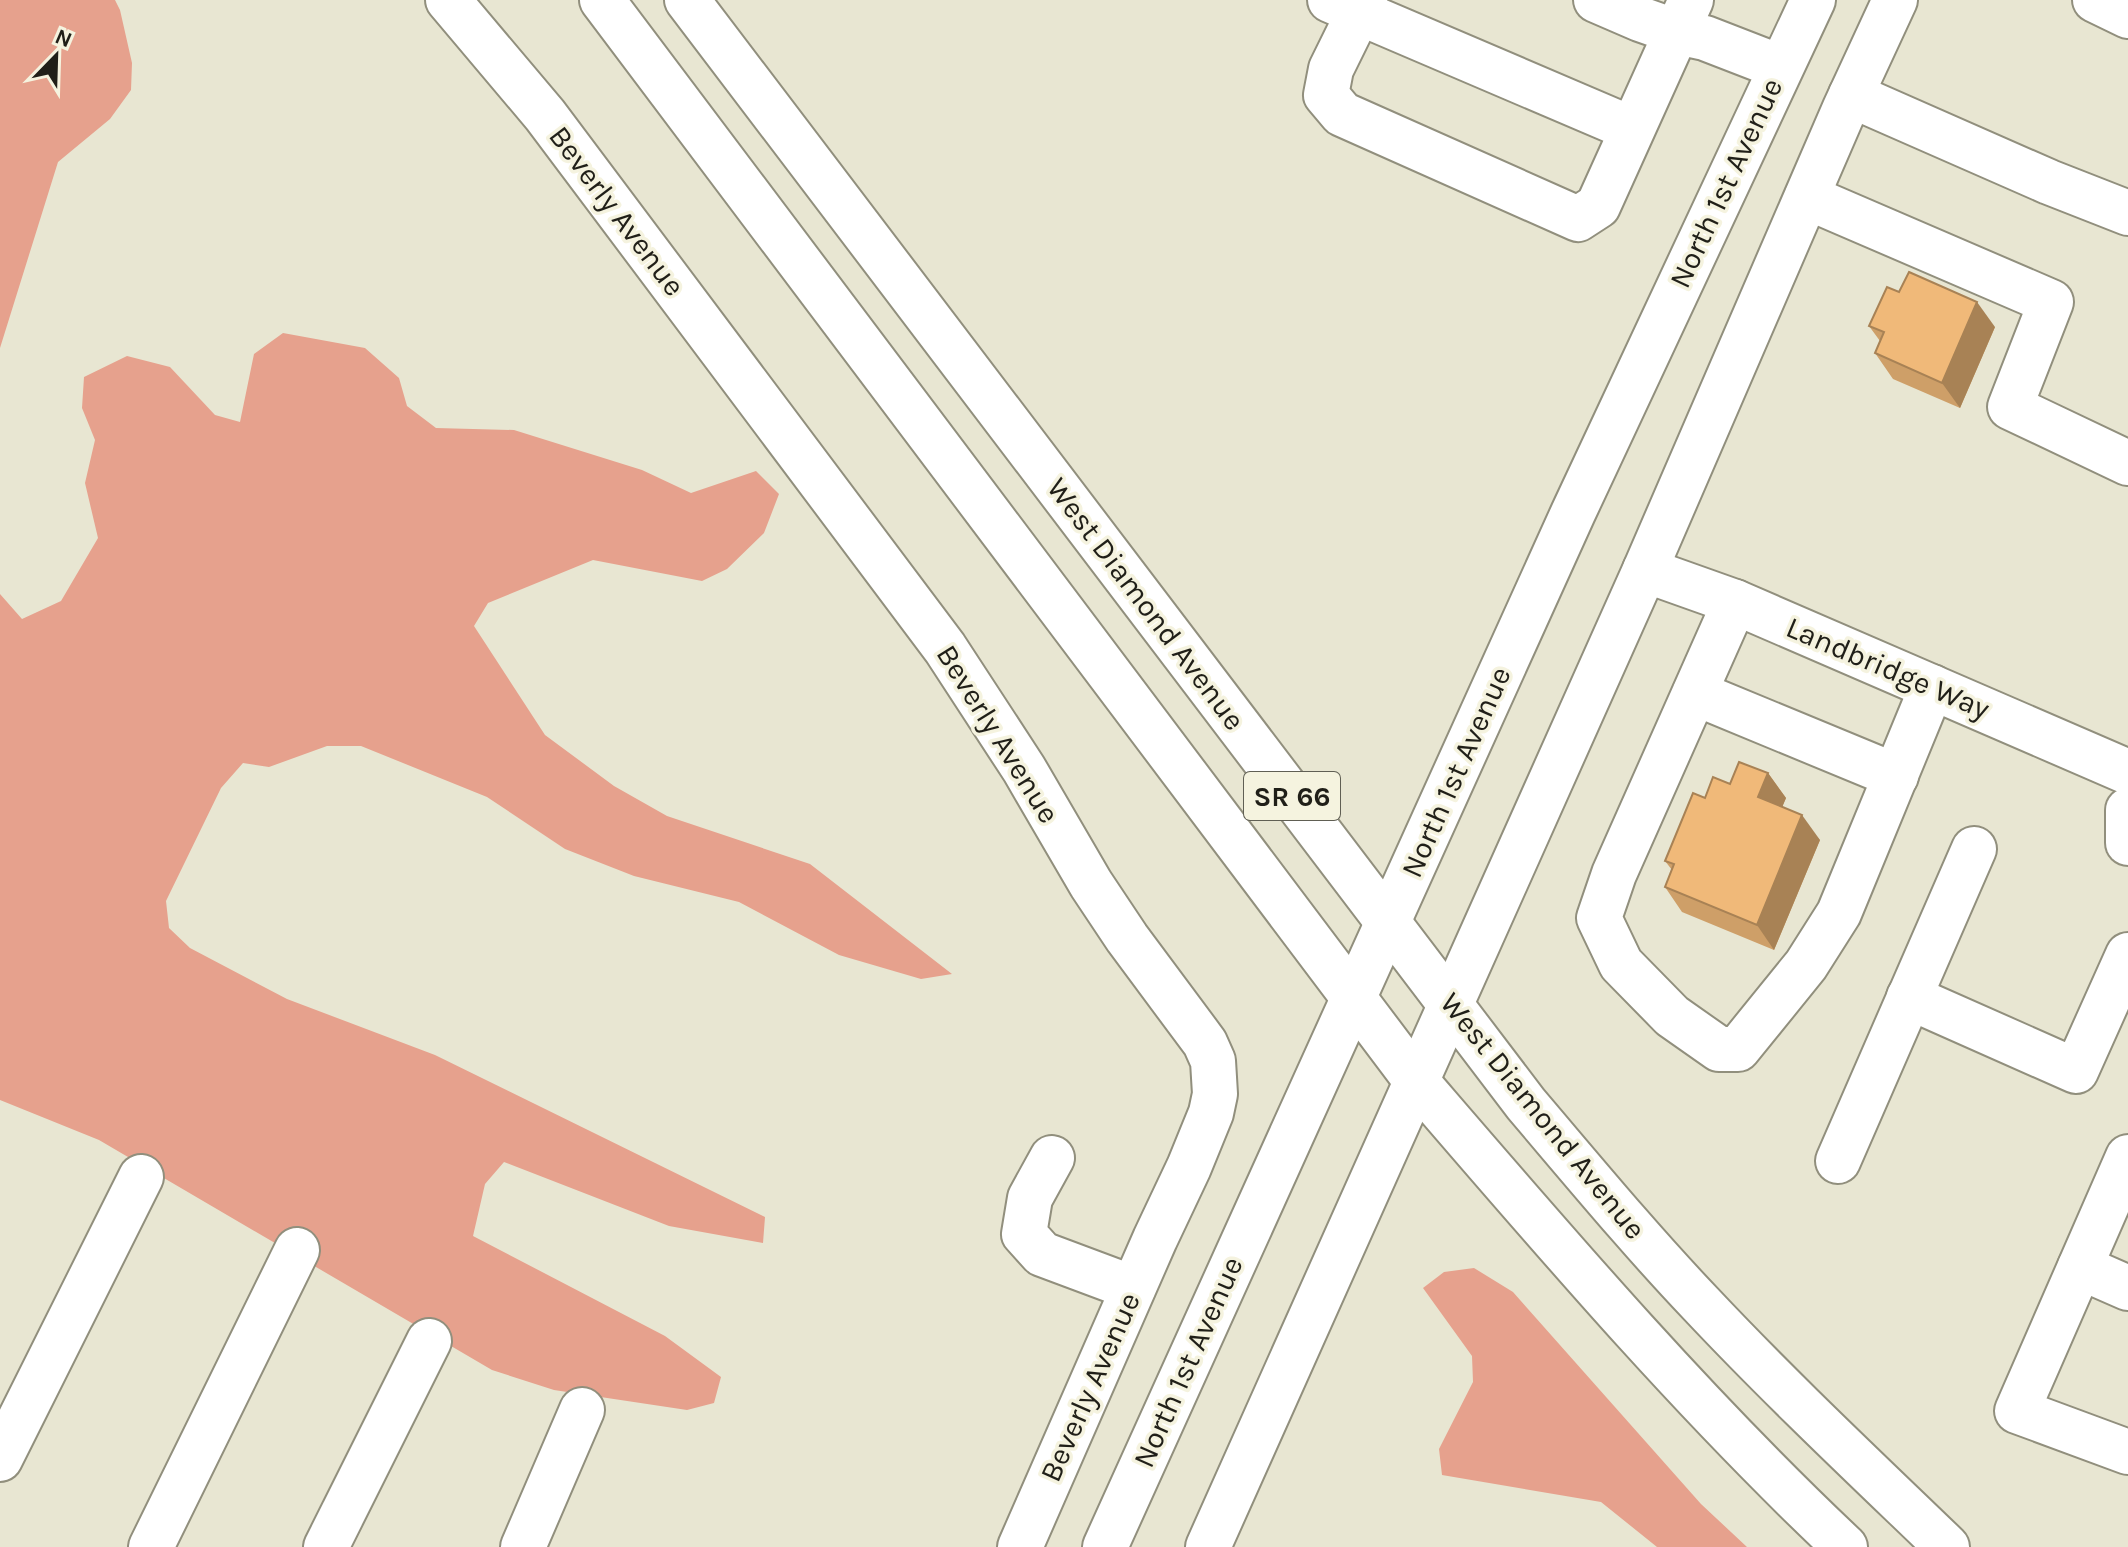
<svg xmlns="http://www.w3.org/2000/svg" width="2128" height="1547" viewBox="0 0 2128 1547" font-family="Karla,sans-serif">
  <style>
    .green { fill: #e6a18d }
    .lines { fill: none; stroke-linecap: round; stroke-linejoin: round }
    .minor-casing { stroke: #918f7d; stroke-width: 48 }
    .major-casing { stroke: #918f7d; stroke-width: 48 }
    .minor { stroke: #fff; stroke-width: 44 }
    .major { stroke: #fff; stroke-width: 44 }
    .wall { fill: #ce9f68 }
    .shaded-wall { fill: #a88255 }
    .building { fill: #f0b979; stroke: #a88255; stroke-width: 2 }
    .labels { text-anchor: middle; stroke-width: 7; stroke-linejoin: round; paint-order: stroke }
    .shield { fill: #f5f3df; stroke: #605f54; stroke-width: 2 }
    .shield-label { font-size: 28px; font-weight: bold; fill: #201f18 }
    .street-label { font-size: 30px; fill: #201f18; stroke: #f5f3df }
  </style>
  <rect width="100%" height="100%" fill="#e8e6d2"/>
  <!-- green -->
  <g class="green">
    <path d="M0 0H115L120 10 132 63 131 90 110 119 58 162 0 348Z"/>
    <path d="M283 333 365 348 399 378 407 406 436 428 514 430 642 470 691 493 756 471 779 494 764 533 727 569 702 581 593 560 488 603 474 626 545 735 614 786 667 816 810 864 952 974 921 979 839 955 739 902 634 876 565 849 487 797 361 746H327L269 767 243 763 221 788 166 901 169 928 190 948 287 999 435 1055 765 1217 763 1243 669 1226 504 1162 485 1184 473 1236 665 1336 721 1377 714 1403 687 1410 554 1390 492 1370 99 1140 0 1100V594L22 619 61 601 98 538 85 483 95 440 82 408 84 377 127 356 170 367 215 415 240 422 254 354Z"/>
    <path d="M1474 1268 1513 1292 1701 1504 1747 1547H1657L1601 1502 1442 1475 1439 1449 1473 1382 1472 1356 1423 1288 1444 1272Z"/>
  </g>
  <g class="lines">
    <!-- minor casing -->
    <g class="minor-casing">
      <g id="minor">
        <path d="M448 0 545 115 945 648 1024 769 1091 884 1127 938 1205 1043 1213 1061 1215 1094 1211 1113 1189 1167 1155 1239 1020 1547"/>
        <path d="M1330 0 1632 129"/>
        <path d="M1365 0 1331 69 1326 95 1342 114 1578 219 1598 206 1691 0"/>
        <path d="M1596 0 1640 19 1677 32 1705 38 1780 67"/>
        <path d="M2095 0 2128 16"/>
        <path d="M1851 95 2049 182 2128 213"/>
        <path d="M1807 197 2051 302 2010 407 2128 463"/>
        <path d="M1645 570 1735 602 2128 772"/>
        <path d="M1735 602 1614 874 1599 918 1621 964 1672 1016 1719 1049H1738L1806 965 1839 913 1932 687"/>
        <path d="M1695 693 1896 776"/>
        <path d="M2128 810V843"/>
        <path d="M1909 997 2076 1071 2128 955"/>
        <path d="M2128 1157 2017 1411 2128 1452"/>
        <path d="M1052 1158 1030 1198 1024 1234 1042 1254 1133 1288"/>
        <path d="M1838 1161 1974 849"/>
        <path d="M2080 1267 2128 1288"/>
        <path d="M0 1459 141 1177"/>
        <path d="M151 1547 297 1250"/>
        <path d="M326 1547 429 1341"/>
        <path d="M523 1547 582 1410"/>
      </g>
    </g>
    <!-- major casing -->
    <g class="major-casing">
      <g id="major">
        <path d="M602 0 1417 1082C1554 1241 1692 1403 1845 1547"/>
        <path d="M687 0 1526 1104C1583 1171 1640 1240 1701 1304 1780 1388 1864 1467 1947 1547"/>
        <path d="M1105 1547 1573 513 1813 0"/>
        <path d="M1208 1547 1645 570 1845 108 1895 0"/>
      </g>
    </g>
    <!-- minor -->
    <use href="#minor" class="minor"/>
    <!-- major -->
    <use href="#major" class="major"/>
  </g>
  <!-- wall -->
  <g class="wall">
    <path d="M1869 326 1995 327 1960 408 1893 379 1875 353 1880 341Z"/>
    <path d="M1768 773 1786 798 1782 807 1820 840 1774 950 1682 912 1665 887 1672 870 1665 861 1705 798 1730 784Z"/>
  </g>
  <!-- shaded-wall -->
  <g class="shaded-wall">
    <path d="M1977 302 1995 327 1960 408 1942 383Z"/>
    <path d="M1768 773 1786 798 1776 822 1758 797Z"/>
    <path d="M1802 815 1820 840 1774 950 1757 925Z"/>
  </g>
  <!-- building -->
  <g class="building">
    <path d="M1909 272 1977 302 1942 383 1875 353 1884 332 1869 326 1887 287 1899 292Z"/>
    <path d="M1739 762 1768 773 1758 797 1802 815 1757 925 1665 887 1674 864 1665 861 1693 793 1705 798 1713 777 1730 784Z"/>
  </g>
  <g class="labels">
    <!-- shield labels -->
    <rect class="shield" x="1244" y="772" width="96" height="48" rx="6"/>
    <g class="shield-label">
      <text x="1292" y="806">SR 66</text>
    </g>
    <!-- street labels -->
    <g class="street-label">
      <text transform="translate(1726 183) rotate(-65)" y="10">North 1st Avenue</text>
      <text transform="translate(617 211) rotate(53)" y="10">Beverly Avenue</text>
      <text transform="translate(1146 604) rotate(53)" y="10">West Diamond Avenue</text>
      <text transform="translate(1888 668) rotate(23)" y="10">Landbridge Way</text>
      <text transform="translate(998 734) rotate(58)" y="10">Beverly Avenue</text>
      <text transform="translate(1456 772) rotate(-66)" y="10">North 1st Avenue</text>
      <text transform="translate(1543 1116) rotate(51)" y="10">West Diamond Avenue</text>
      <text transform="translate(1188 1362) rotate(-66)" y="10">North 1st Avenue</text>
      <text transform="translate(1090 1387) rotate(-66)" y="10">Beverly Avenue</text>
    </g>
  </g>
  <!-- north arrow -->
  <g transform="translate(56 56) rotate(23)" stroke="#f5f3df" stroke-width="6" paint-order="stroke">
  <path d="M0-6L14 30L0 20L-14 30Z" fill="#201f18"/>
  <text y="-12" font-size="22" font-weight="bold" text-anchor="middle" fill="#201f18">N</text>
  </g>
</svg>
